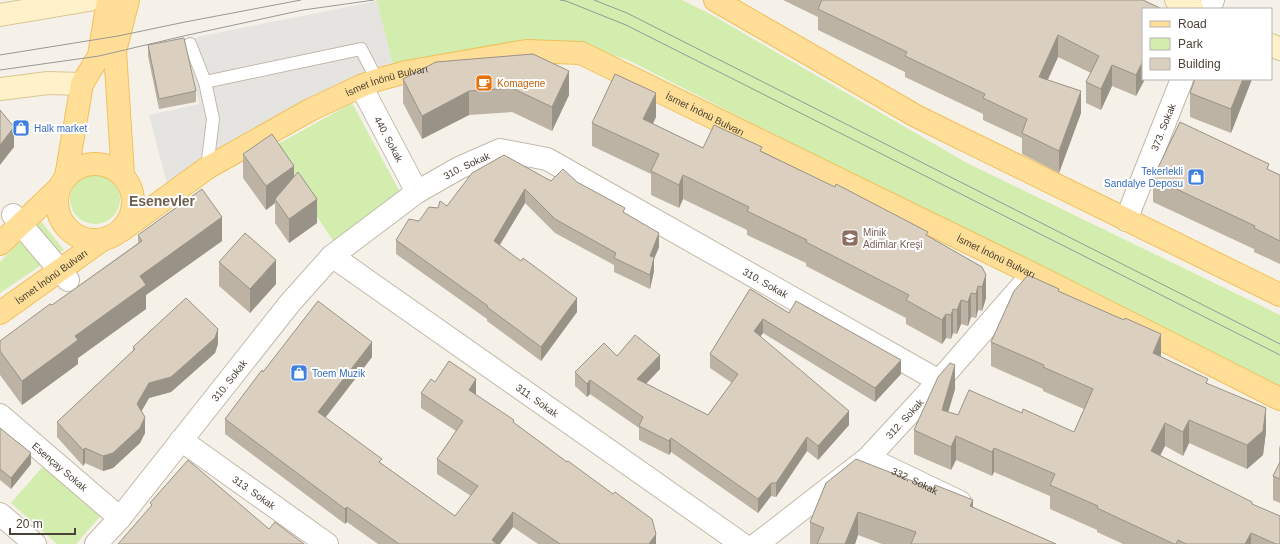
<svg xmlns="http://www.w3.org/2000/svg" width="1280" height="544" viewBox="0 0 1280 544" font-family="Helvetica,sans-serif">
  <style>
    .green { fill: #d2edad }
    .parking { fill: #e6e4e0 }
    .lines { fill: none; stroke-linecap: round; stroke-linejoin: round }
    .lane-casing { stroke: #c2b9aa; stroke-width: 14 }
    .street-casing { stroke: #c2b9aa; stroke-width: 24 }
    .secondary-casing { stroke: #dac694; stroke-width: 24 }
    .primary-casing { stroke: #f0c05c; stroke-width: 24 }
    .lane { stroke: #fff; stroke-width: 12 }
    .street { stroke: #fff; stroke-width: 22 }
    .secondary { stroke: #fff1c9; stroke-width: 22 }
    .primary { stroke: #ffdf98; stroke-width: 22 }
    .tram { stroke: #989898; stroke-width: 1 }
    .wall { fill: #bcb3a4 }
    .shaded-wall { fill: #999286 }
    .building { fill: #dbd0bf; stroke: #999286 }
    .labels { text-anchor: middle; stroke-width: 4; stroke-linejoin: round; paint-order: stroke }
    .street-label { font-size: 10px; fill: #4a4236; stroke: #fff }
    .food-label { font-size: 10px; fill: #c56008; stroke: #fff; text-anchor: start }
    .shop-label { font-size: 10px; fill: #366cbe; stroke: #fff; text-anchor: start }
    .education-label { font-size: 10px; fill: #785e54; stroke: #fff; text-anchor: start }
    .district-label { font-size: 14px; font-weight: bold; fill: #6e5f4c; stroke: #fff }
  </style>
  <rect width="100%" height="100%" fill="#f6f1e8"/>
  <!-- green -->
  <g class="green">
    <path d="M376 0H682L712 15 967 163 1280 315V392L628 60 579 44 393 65Z"/>
    <path d="M352 103 401 194 334 242 271 148Z"/>
    <circle cx="95" cy="199" r="25"/>
    <path d="M40 220 64 250 0 293V262Z"/>
    <path d="M46 463 103 513 76 544H57L11 503Z"/>
  </g>
  <!-- parking -->
  <path class="parking" d="M377 1 393 65 167 184 149 115 199 104 186 41 201 36Z"/>
  <g class="lines">
    <!-- lane casing -->
    <g class="lane-casing">
      <g id="lane">
        <path d="M190 44 205 82 213 119 207 168"/>
        <path d="M205 82 361 49 377 80"/>
      </g>
    </g>
    <!-- street casing -->
    <g class="street-casing">
      <g id="street">
        <path d="M1209 9 1213 0"/>
        <path id="s1" d="M361 86 417 192"/>
        <path d="M13 215 68 280"/>
        <path id="s2" d="M1126 220 1182 79"/>
        <path id="s3" d="M332 256 742 544"/>
        <path id="s4" d="M0 415 120 518"/>
        <path id="s5" d="M181 440 327 544"/>
        <path id="s6" d="M868 458 960 502"/>
        <path d="M0 514 35 544"/>
        <path id="s7" d="M96 544 120 518 290 303 332 256 417 192 459 168 500 150 547 159 939 381"/>
        <path id="s8" d="M757 544 868 458 939 381 1028 279"/>
      </g>
    </g>
    <!-- secondary casing -->
    <g class="secondary-casing">
      <g id="secondary">
        <path d="M1176 0 1193 9"/>
        <path d="M0 15 89 0"/>
        <path d="M1271 45 1280 49"/>
        <path d="M0 89 48 83 82 84"/>
      </g>
    </g>
    <!-- primary casing -->
    <g class="primary-casing">
      <g id="primary">
        <path d="M715 0 916 116 1280 295"/>
        <circle cx="95" cy="202" r="38"/>
        <path d="M123 175 115 51 128 0"/>
        <path d="M66 177 82 84 99 56 108 0"/>
        <path id="s9" d="M122 230 207 168 310 110 361 86 377 80 406 72 526 51 581 53 1033 274 1280 399"/>
        <path d="M0 244 59 188"/>
        <path id="s10" d="M0 313 102 240"/>
      </g>
    </g>
    <!-- lane -->
    <use href="#lane" class="lane"/>
    <!-- street -->
    <use href="#street" class="street"/>
    <!-- secondary -->
    <use href="#secondary" class="secondary"/>
    <!-- primary -->
    <use href="#primary" class="primary"/>
    <!-- tram -->
    <g class="tram">
      <path d="M560 0 566 1 626 25 1280 355"/>
      <path d="M594 0 627 13 1280 344"/>
      <path d="M0 55 118 36 185 22 301 0"/>
      <path d="M0 70 99 56 188 35 303 10 374 0"/>
    </g>
  </g>
  <!-- wall -->
  <g class="wall">
    <path d="M783 0H1143V79H1145L1136 96 1112 86 1101 110 1086 103V82L1091 73 1058 57 1048 80 1081 113 1059 173 1022 154V138L983 120V114L905 77V72L818 30V17Z"/>
    <path d="M148 45 196 91V102L159 109 148 56Z"/>
    <path d="M436 62 569 95 552 131 512 112 469 115 422 139 403 103V79Z"/>
    <path d="M1195 79H1252L1231 133 1190 117V93Z"/>
    <path d="M656 117 653 124 703 148 762 151 928 236 982 267 986 298 982 311 978 310 976 318 971 317 968 326 961 324 957 334 953 333 951 339 946 338 942 344 906 324V318L806 266V263L747 235V230L683 199 679 208 651 195V174L592 146V123Z"/>
    <path d="M243 154 294 177 317 223 289 243 275 223V203L266 210 243 178Z"/>
    <path d="M1269 170 1280 175V264L1254 252V249L1153 202V178Z"/>
    <path d="M551 181 577 182 625 213 659 247 654 259V271L650 289 614 272V265L555 233 525 203 500 245 577 312 541 361 487 321V319L396 254V240L419 221 438 208Z"/>
    <path d="M138 235 222 241 146 295V309L78 358V364L22 405 0 375V341L52 305 138 243Z"/>
    <path d="M219 262 276 284 250 313 219 286Z"/>
    <path d="M750 289 789 313 901 374 875 402 763 333 760 337 849 425 818 460 807 451 776 497 771 496 758 513 671 452 669 455 639 440V428L590 394 587 397 575 386V372L617 356 660 369 646 384 708 415 732 383 710 368V354Z"/>
    <path d="M1059 291 1161 357 1208 384 1266 432 1263 455 1247 469 1189 443 1183 456 1165 446 1160 455 1252 504 1280 544H1123L1097 532V530L1050 509V496L994 472 992 476 956 460 951 470 914 454V430L955 389 948 412 958 415 1022 413 1074 432 1084 409 1043 391V389L991 366V342Z"/>
    <path d="M218 344 215 353 171 392 149 398 141 412 145 433 140 443 113 468 103 471 85 463 83 466 57 437V422L133 351V347Z"/>
    <path d="M372 357 325 418 382 464 455 516 471 496 437 474V459L456 431 421 408V393L435 382 476 394V395L514 423 656 544H538L513 527 500 544H378L347 522 345 524 225 434V419L263 372Z"/>
    <path d="M0 428 31 464 11 489 0 480Z"/>
    <path d="M1280 445V503L1273 500V476L1279 465V448Z"/>
    <path d="M826 483 973 508 1056 544H882L858 535 855 544H810V522Z"/>
  </g>
  <!-- shaded-wall -->
  <g class="shaded-wall">
    <path d="M1058 35V57L1039 98V77Z"/>
    <path d="M1143 61V79H1145L1136 96V75Z"/>
    <path d="M1112 65V86L1101 110V89Z"/>
    <path d="M569 71V95L552 131V107Z"/>
    <path d="M1243 79H1252L1231 133V109Z"/>
    <path d="M469 91V115L422 139V116Z"/>
    <path d="M1081 91V113L1059 173V151Z"/>
    <path d="M656 93V117L643 143V119Z"/>
    <path d="M14 127V147L0 165V145Z"/>
    <path d="M294 166V190L275 199V203L266 210V186Z"/>
    <path d="M683 175V199L679 208V185Z"/>
    <path d="M525 189V203L494 254V241Z"/>
    <path d="M317 199V223L289 243V219Z"/>
    <path d="M222 217V241L146 295V309L78 358V364L22 405V381L140 276Z"/>
    <path d="M659 233V247L654 259V271L650 289V256Z"/>
    <path d="M276 260V284L250 313V289Z"/>
    <path d="M986 275V298L982 311V287Z"/>
    <path d="M978 286V310L976 318V294Z"/>
    <path d="M971 293V317L968 326V302Z"/>
    <path d="M577 298V312L541 361V347Z"/>
    <path d="M961 300V324L957 334V310Z"/>
    <path d="M953 309V333L951 339V315Z"/>
    <path d="M946 314V338L942 344V320Z"/>
    <path d="M763 319V333L754 345V331Z"/>
    <path d="M218 329V344L215 353 171 392 149 398 137 419V404L149 383Z"/>
    <path d="M1161 334V358L1153 353Z"/>
    <path d="M372 342V357L318 427V412Z"/>
    <path d="M660 355V369L637 393V379Z"/>
    <path d="M901 360V374L875 402V388Z"/>
    <path d="M955 365V389L942 433V410Z"/>
    <path d="M476 379V394L469 405V390Z"/>
    <path d="M590 380V394L587 397V384Z"/>
    <path d="M1266 408V432L1263 455 1247 469V445Z"/>
    <path d="M849 411V425L818 460V446Z"/>
    <path d="M145 417V433L140 443 113 468 103 471V456Z"/>
    <path d="M1189 420V443L1183 456V432Z"/>
    <path d="M1165 423V446L1151 474V451Z"/>
    <path d="M956 436V460L951 470V447Z"/>
    <path d="M807 437V451L776 497V483Z"/>
    <path d="M671 438V452L669 455V441Z"/>
    <path d="M85 448V463L83 466V450Z"/>
    <path d="M994 448V472L992 476V452Z"/>
    <path d="M31 453V464L11 489V478Z"/>
    <path d="M771 483V496L758 513V499Z"/>
    <path d="M973 500V524L970 506Z"/>
    <path d="M347 507V522L345 524V509Z"/>
    <path d="M513 512V527L500 544H492V540Z"/>
    <path d="M858 512V535L855 544H845Z"/>
    <path d="M1251 533V544H1245Z"/>
    <path d="M656 534V544H649Z"/>
  </g>
  <!-- building -->
  <g class="building">
    <path d="M822 0H1143L1162 9H1143V61L1136 75 1112 65 1101 89 1086 82 1099 56 1058 35 1039 77 1081 91 1059 151 1022 133 1027 119 983 98 985 94 905 56 907 52 818 9Z"/>
    <path d="M184 38 196 91 159 99 148 45Z"/>
    <path d="M533 54 569 71 552 107 512 88 469 91 422 116 403 79 436 62Z"/>
    <path d="M615 74 656 93 643 119 703 148 714 125 762 147 760 151 835 187 836 184 928 232 926 235 982 267 986 275 982 287 978 286 976 294 971 293 968 302 961 300 957 310 953 309 951 315 946 314 942 320 906 300 909 295 806 242 807 240 747 211 749 207 683 175 679 185 651 171 659 154 592 123Z"/>
    <path d="M1195 79H1243L1231 109 1190 93Z"/>
    <path d="M0 110 14 127 0 145Z"/>
    <path d="M1180 122 1269 164 1267 169 1280 175V241L1254 228 1255 226 1153 178Z"/>
    <path d="M272 134 294 166 266 186 243 154Z"/>
    <path d="M504 155 551 181 563 169 577 182 625 208 623 212 659 233 650 256 654 257 650 275 614 258 616 253 555 219 525 189 494 241 521 261 523 258 577 298 541 347 487 307 488 306 396 240 409 219 419 221 429 207 438 208 440 201 447 206 472 173Z"/>
    <path d="M298 172 317 199 289 219 275 199Z"/>
    <path d="M202 189 222 217 140 276 146 285 75 336 78 340 22 381 0 351V341L50 304 52 305 142 241 138 235Z"/>
    <path d="M245 233 276 260 250 289 219 262Z"/>
    <path d="M1028 275 1059 289 1058 291 1124 320 1125 318 1161 334 1153 353 1208 379 1206 383 1266 408 1263 431 1247 445 1189 420 1183 432 1165 423 1151 451 1252 502V504L1280 516V544H1276L1251 533 1245 544H1186L1178 540 1176 544H1174L1097 508 1098 506 1050 485 1055 474 994 448 992 452 956 436 951 447 914 430 938 377 950 363 955 365 942 410 958 415 969 390 1022 413 1023 409 1074 432 1093 389 1043 367 1044 365 991 342 1014 291Z"/>
    <path d="M750 289 789 313 796 301 901 360 875 388 763 319 754 331 849 411 818 446 807 437 776 483H771L758 499 671 438 669 441 639 426 643 417 590 380 587 384 575 372 604 343 617 356 635 335 660 355 637 379 708 415 738 374 710 354Z"/>
    <path d="M186 298 218 329 215 338 171 377 149 383 137 404 145 417 140 428 113 453 103 456 85 448 83 450 57 422 135 349 133 347Z"/>
    <path d="M318 301 372 342 318 412 382 459 379 462 455 516 478 486 437 459 463 421 421 393 431 379 435 382 449 361 476 379 469 390 514 420 513 422 567 462 568 461 613 494 615 492 652 519 656 534 649 544H560L513 512 492 540 497 544H399L347 507 345 509 225 419 262 370 263 372Z"/>
    <path d="M0 428 31 453 11 478 0 469Z"/>
    <path d="M856 459 933 489 935 485 973 500 970 506 1056 544H911L916 532 858 512 845 544H817L824 528 810 522 826 483Z"/>
    <path d="M188 460 269 529 275 522 304 544H118L152 505 150 503Z"/>
    <path d="M1280 462V479L1273 476Z"/>
  </g>
  <!-- icons -->
  <defs>
    <g id="cafe-square" transform="scale(0.9)"><rect x="-9" y="-9" width="18" height="18" rx="4" fill="#e8710a" stroke="#fff"/><path d="M-5.5-4.5H6V0H3Q3 3.5 0 3.5H-2.5Q-5.5 3.5-5.5 0ZM3-3.2v2h1.7v-2ZM-6 4.5H4V6H-6Z" fill="#fff"/></g>
    <g id="shop-square" transform="scale(0.9)"><rect x="-9" y="-9" width="18" height="18" rx="4" fill="#3f7fe0" stroke="#fff"/><path d="M-5-2.5h2.3a2.7 3.5 0 0 1 5.4 0H5L5.5 6h-11ZM-1.5-2.5h3a1.5 2.3 0 0 0-3 0Z" fill="#fff"/></g>
    <g id="school-square" transform="scale(0.9)"><rect x="-9" y="-9" width="18" height="18" rx="4" fill="#8d6e63" stroke="#fff"/><path d="M0-5L7-2L0 1L-7-2ZM-4 1L0 2.5L4 1V4Q0 6-4 4Z" fill="#fff"/></g>
  </defs>
  <g fill-rule="evenodd">
    <use href="#cafe-square" x="484" y="83"/>
    <use href="#shop-square" x="21" y="128"/>
    <use href="#shop-square" x="1196" y="177"/>
    <use href="#school-square" x="850" y="238"/>
    <use href="#shop-square" x="299" y="373"/>
  </g>
  <g class="labels">
    <!-- street labels -->
    <g class="street-label">
      <text dy="4" stroke="none"><textPath href="#s9" startOffset="306">İsmet İnönü Bulvarı</textPath></text>
      <text dy="4" stroke="none"><textPath href="#s9" startOffset="642">İsmet İnönü Bulvarı</textPath></text>
      <text dy="4" stroke="none"><textPath href="#s2" startOffset="100">373. Sokak</textPath></text>
      <text dy="4" stroke="none"><textPath href="#s1" startOffset="60">440. Sokak</textPath></text>
      <text dy="4" stroke="none"><textPath href="#s7" startOffset="535">310. Sokak</textPath></text>
      <text dy="4" stroke="none"><textPath href="#s9" startOffset="966">İsmet İnönü Bulvarı</textPath></text>
      <text dy="4" stroke="none"><textPath href="#s10" startOffset="63">İsmet İnönü Bulvarı</textPath></text>
      <text dy="4" stroke="none"><textPath href="#s7" startOffset="871">310. Sokak</textPath></text>
      <text dy="4" stroke="none"><textPath href="#s7" startOffset="211">310. Sokak</textPath></text>
      <text dy="4" stroke="none"><textPath href="#s3" startOffset="251">311. Sokak</textPath></text>
      <text dy="4" stroke="none"><textPath href="#s8" startOffset="194">312. Sokak</textPath></text>
      <text dy="4" stroke="none"><textPath href="#s4" startOffset="79">Esençay Sokak</textPath></text>
      <text dy="4" stroke="none"><textPath href="#s6" startOffset="52">332. Sokak</textPath></text>
      <text dy="4" stroke="none"><textPath href="#s5" startOffset="90">313. Sokak</textPath></text>
    </g>
    <!-- food labels -->
    <g class="food-label">
      <text x="497" y="87">Komagene</text>
    </g>
    <!-- shop labels -->
    <g class="shop-label">
      <text x="34" y="132">Halk market</text>
      <text x="1183" y="175" text-anchor="end">Tekerlekli<tspan x="1183" dy="12">Sandalye Deposu</tspan></text>
      <text x="312" y="377">Toem Muzik</text>
    </g>
    <!-- education labels -->
    <g class="education-label">
      <text x="863" y="236">Minik<tspan x="863" dy="12">Adimlar Kreşi</tspan></text>
    </g>
    <!-- district labels -->
    <g class="district-label">
      <text x="162" y="206">Esenevler</text>
    </g>
  </g>
  <!-- legend -->
  <rect x="1142" y="8" width="130" height="72" fill="#ffffff" stroke="#b7b3af"/>
  <rect x="1150" y="21" width="20" height="6" fill="#ffdf98" stroke="#b7b3af"/>
  <text x="1178" y="28" font-size="12" fill="#4a4236">Road</text>
  <rect x="1150" y="38" width="20" height="12" fill="#d2edad" stroke="#b7b3af"/>
  <text x="1178" y="48" font-size="12" fill="#4a4236">Park</text>
  <rect x="1150" y="58" width="20" height="12" fill="#dbd0bf" stroke="#b7b3af"/>
  <text x="1178" y="68" font-size="12" fill="#4a4236">Building</text>
  <!-- scale -->
  <path d="M10 528v6h65v-6" fill="none" stroke="#4a4236" stroke-width="2"/>
  <text x="16" y="528" font-size="12" fill="#4a4236" stroke="#ffffff" stroke-width="3" paint-order="stroke">20 m</text>
</svg>
